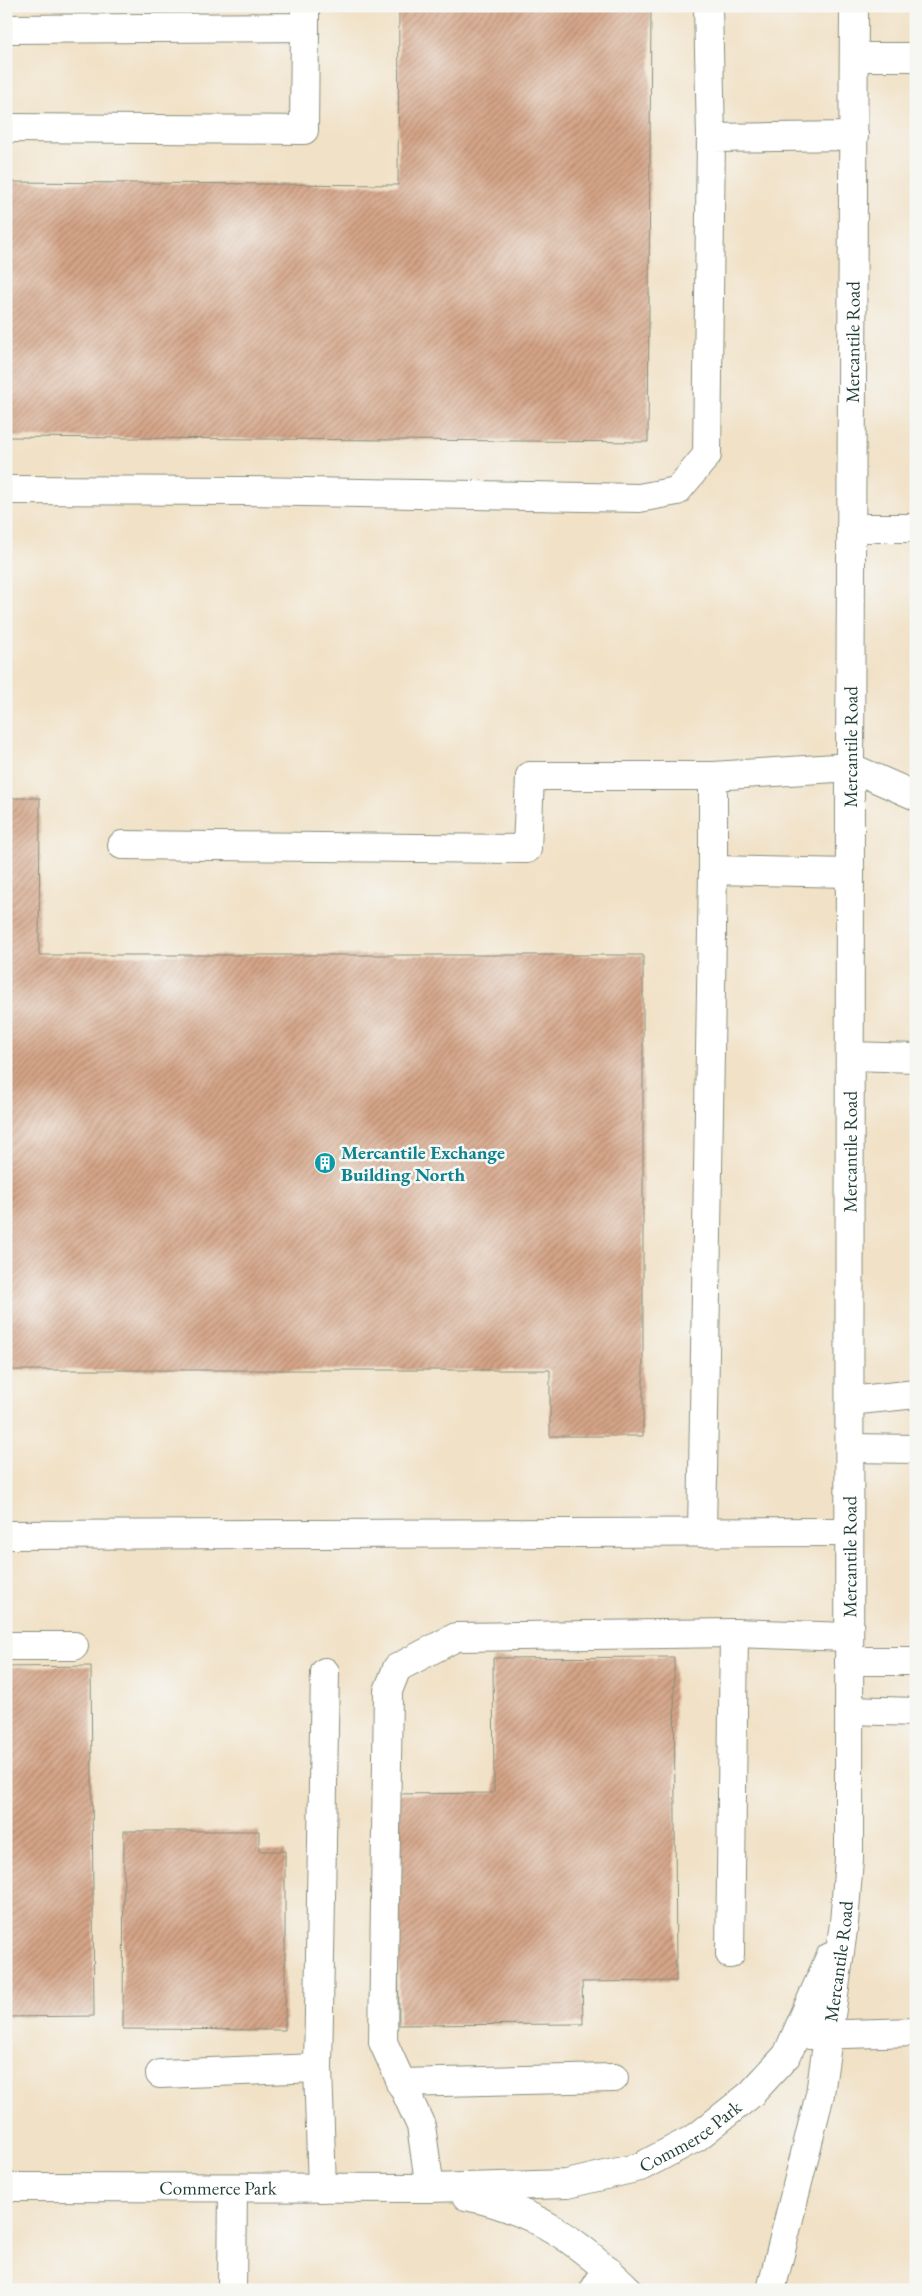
<svg xmlns="http://www.w3.org/2000/svg" width="922" height="2296" viewBox="0 0 922 2296" font-family="'EB Garamond',serif">
  <style>
    .building { fill: url(#building-hatch) }
    .lines { fill: none; stroke-linecap: round; stroke-linejoin: round }
    .minor-casing { stroke: #888f7d; stroke-width: 30 }
    .minor { stroke: #fff; stroke-width: 28 }
    .labels { text-anchor: middle; stroke-width: 5; stroke-linejoin: round; paint-order: stroke }
    .street-label { font-size: 19px; fill: #1f3d34; stroke: #f6f6f2 }
    .culture-label { font-size: 19px; font-weight: bold; fill: #0d838f; stroke: #f6f6f2; text-anchor: start }
  </style>
  <defs>
    <pattern id="building-hatch" width="6" height="6" patternUnits="userSpaceOnUse" patternTransform="scale(1.25)"><rect width="6" height="6" fill="#d5a487"/><path d="M-1 1l2-2M0 6l6-6M5 7l2-2" fill="none" stroke="#ac876f"/></pattern>
  </defs>
  <rect width="100%" height="100%" fill="#f6f6f2"/>
  <filter id="ink" filterUnits="userSpaceOnUse"><feTurbulence type="fractalNoise" baseFrequency=".02" numOctaves="2"/><feDisplacementMap in="SourceGraphic" scale="10" xChannelSelector="R" yChannelSelector="G"/><feConvolveMatrix kernelMatrix="1 2 1 2 8 2 1 2 1" color-interpolation-filters="sRGB"/></filter>
  <filter id="wash" filterUnits="userSpaceOnUse"><feTurbulence type="fractalNoise" baseFrequency=".0096" numOctaves="4" result="noise"/><feDisplacementMap in="SourceGraphic" scale="20" xChannelSelector="R" yChannelSelector="G"/><feGaussianBlur stdDeviation="1.12" result="paint"/><feColorMatrix in="noise" values="0 0 0 0 0 0 0 0 0 0 0 0 0 0 0 0 0 1.4 0 .05"/><feComposite in="paint" operator="in"/></filter>
  <g filter="url(#wash)">
    <rect width="100%" height="100%" fill="#f1e1c6"/>
    <g id="blocks">
      <!-- building -->
      <g class="building">
        <path d="M399 6H651L648 442 6 437V182L398 185Z"/>
        <path d="M6 798H40L39 955H643V1436H550V1370H6Z"/>
        <path d="M674 1657 676 1981 582 1982 583 2024 399 2025 397 1794 494 1793 493 1658Z"/>
        <path d="M91 1666 94 2016 6 2017V1667Z"/>
        <path d="M124 1831H259V1851H285V2030L123 2029Z"/>
      </g>
    </g>
  </g>
  <g filter="url(#ink)">
    <use href="#blocks" fill-opacity="0" stroke="#888f7d" stroke-width="1"/>
    <g class="lines">
      <!-- minor casing -->
      <g class="minor-casing">
        <g id="minor">
          <path d="M708 6 711 138"/>
          <path d="M6 29 305 27V6"/>
          <path d="M854 57H916"/>
          <path d="M6 128 304 130 305 27"/>
          <path d="M6 490 244 491 639 498 677 491 707 455 711 138 854 136"/>
          <path d="M851 528H916"/>
          <path d="M122 845 527 849 530 776H713"/>
          <path d="M713 870V776L850 767 916 796"/>
          <path d="M850 1056 916 1058"/>
          <path d="M850 1401 916 1394"/>
          <path d="M850 1448 916 1449"/>
          <path d="M702 1533 713 870 850 873"/>
          <path d="M6 1535 849 1532"/>
          <path d="M734 1633 848 1637"/>
          <path d="M6 1646H74"/>
          <path d="M849 1661H916"/>
          <path d="M849 1710 916 1712"/>
          <path d="M810 2035 916 2032"/>
          <path d="M160 2074 318 2068"/>
          <path d="M400 2083 614 2078"/>
          <path id="s1" d="M6 2187 430 2188 567 2184 640 2167 697 2137 751 2094 787 2055 830 1957"/>
          <path d="M322 2188 318 2068 325 1672"/>
          <path d="M430 2188 421 2126 383 2042 388 1691 397 1668 456 1637 734 1633 730 1954"/>
          <path d="M466 2196C536 2210 579 2242 629 2290"/>
          <path d="M232 2290 233 2188"/>
          <path d="M594 2290 607 2269"/>
          <path id="s2" d="M771 2290 820 2094 844 1923 849 1859 850 758 854 6"/>
        </g>
      </g>
      <!-- minor -->
      <use href="#minor" class="minor"/>
    </g>
  </g>
  <!-- icons -->
  <defs>
    <g id="building-disc" transform="scale(1.125)"><circle r="9.5" fill="#0f9aa8" stroke="#f6f6f2"/><path d="M-4-6H4V6H1V3H-1V6H-4ZM-2.5-4.3h1.7v1.8h-1.7ZM.8-4.3h1.7v1.8H.8ZM-2.5-1h1.7V.8h-1.7ZM.8-1h1.7V.8H.8Z" fill="#fff"/></g>
  </defs>
  <g fill-rule="evenodd">
    <use href="#building-disc" x="325" y="1163"/>
  </g>
  <g class="labels">
    <!-- street labels -->
    <g class="street-label">
      <text dy="7" stroke="none"><textPath href="#s2" startOffset="1956">Mercantile Road</textPath></text>
      <text dy="7" stroke="none"><textPath href="#s2" startOffset="1551">Mercantile Road</textPath></text>
      <text dy="7" stroke="none"><textPath href="#s2" startOffset="1146">Mercantile Road</textPath></text>
      <text dy="7" stroke="none"><textPath href="#s2" startOffset="741">Mercantile Road</textPath></text>
      <text dy="7" stroke="none"><textPath href="#s2" startOffset="336">Mercantile Road</textPath></text>
      <text dy="7" stroke="none"><textPath href="#s1" startOffset="695">Commerce Park</textPath></text>
      <text dy="7" stroke="none"><textPath href="#s1" startOffset="212">Commerce Park</textPath></text>
    </g>
    <!-- culture labels -->
    <g class="culture-label">
      <text x="341" y="1159">Mercantile Exchange<tspan x="341" dy="22">Building North</tspan></text>
    </g>
  </g>
  <!-- margin -->
  <rect width="922" height="2296" fill="none" stroke="#f6f6f2" stroke-width="25"/>
</svg>
